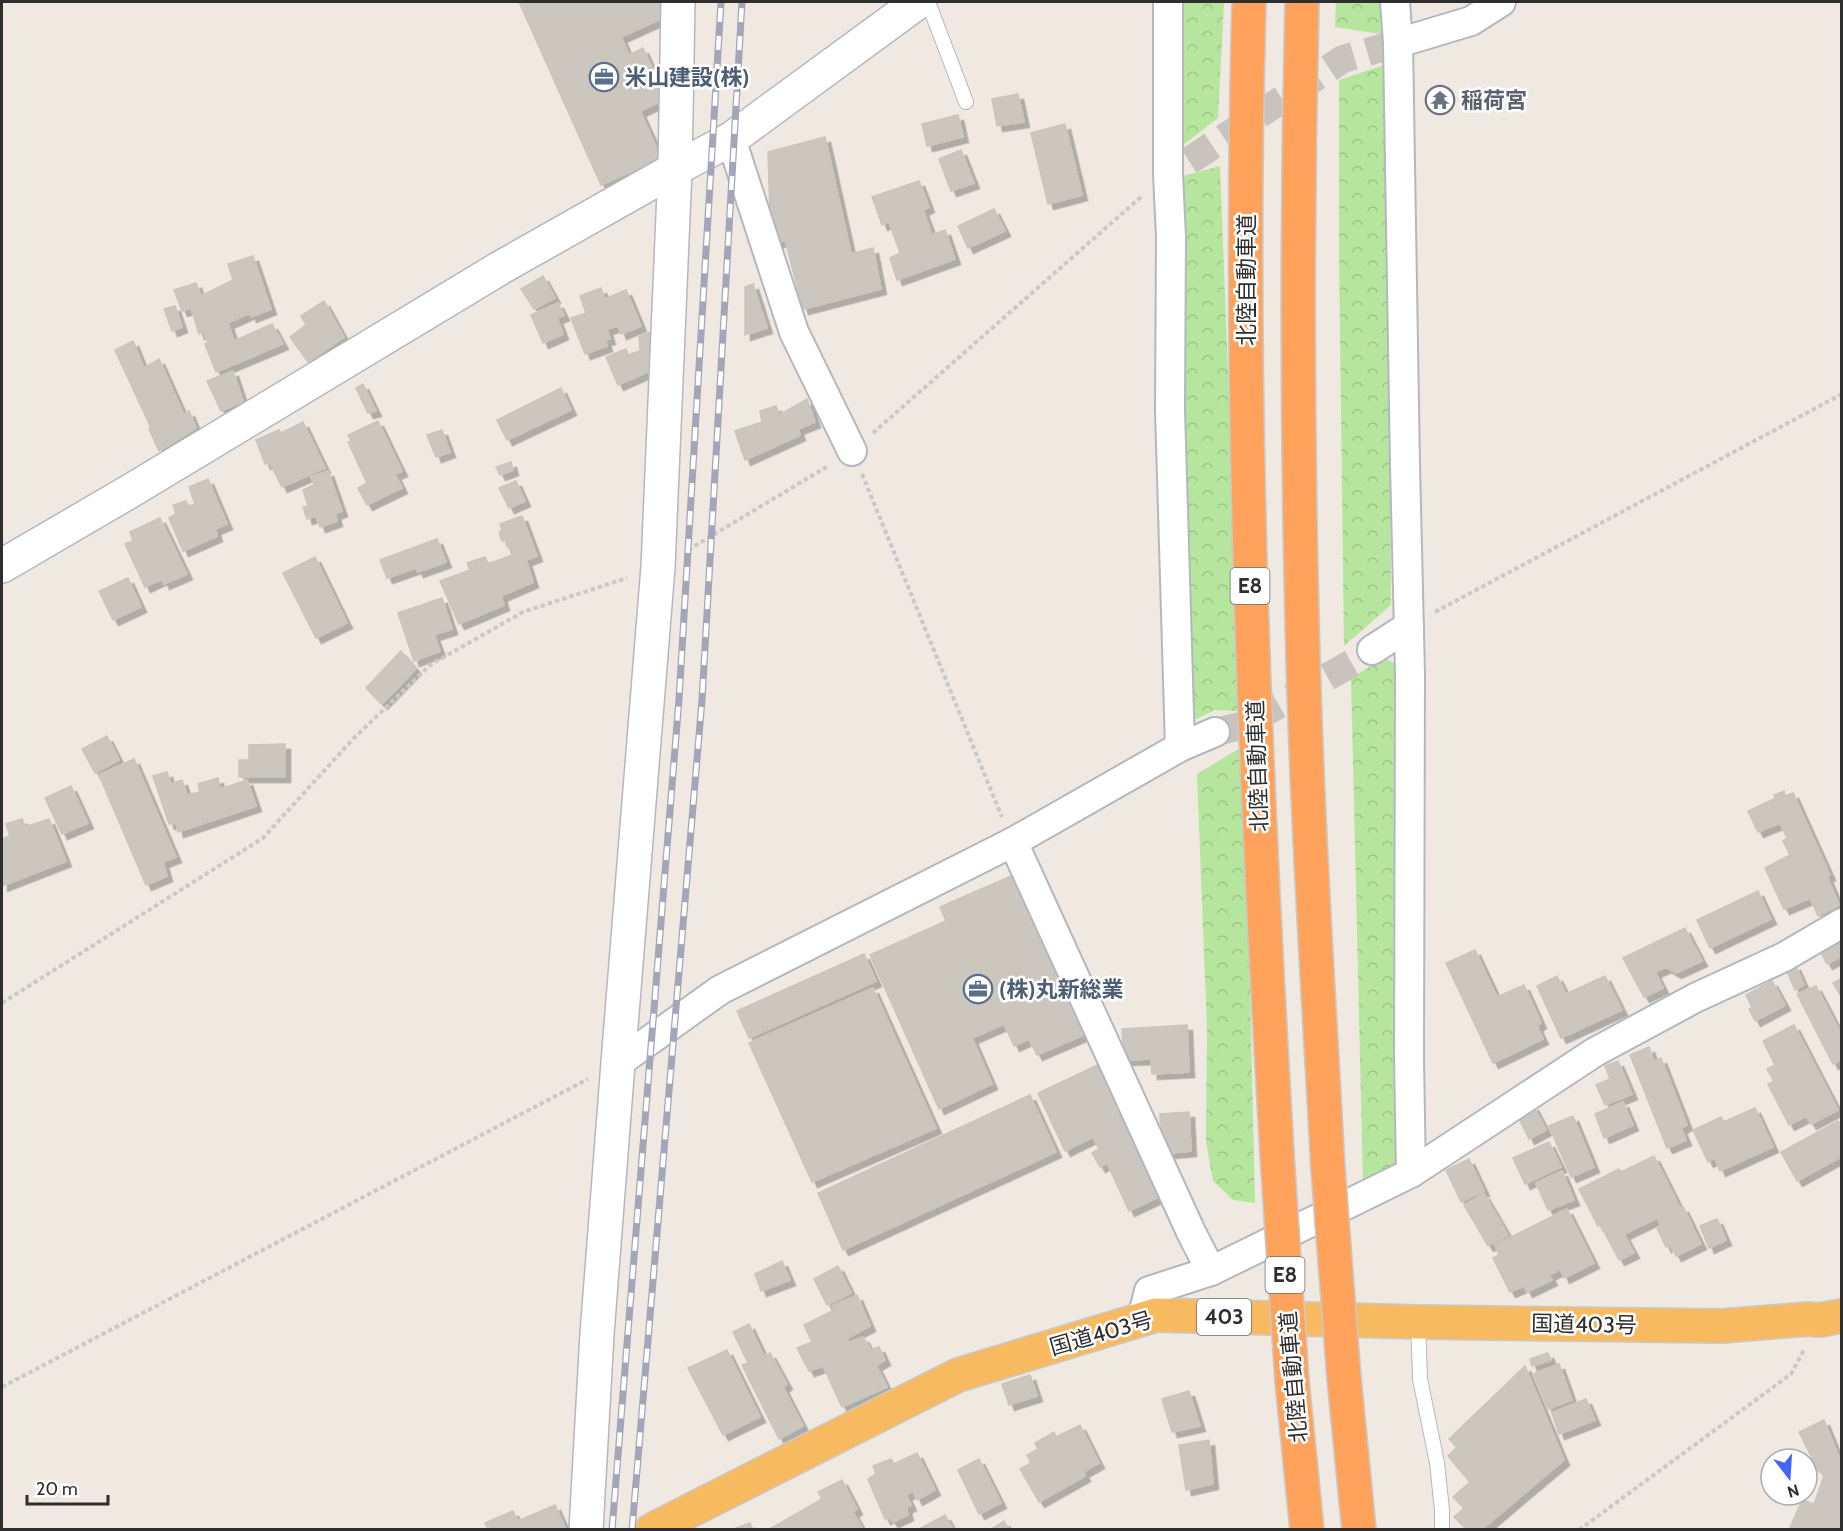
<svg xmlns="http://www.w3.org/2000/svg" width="1843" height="1531" viewBox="0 0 1843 1531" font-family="Cabin,'Noto Sans JP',sans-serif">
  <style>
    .forest { fill: url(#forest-crowns) }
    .building { fill: #cbc7bf; stroke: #cbc5ba; stroke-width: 1.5; filter: url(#shadow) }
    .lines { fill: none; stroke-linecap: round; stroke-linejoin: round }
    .minor-tunnel { stroke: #c8c4bd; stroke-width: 28; stroke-dasharray: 28 14; stroke-linecap: butt }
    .service-casing { stroke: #b4b7c1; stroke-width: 16 }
    .minor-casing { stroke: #b4b7c1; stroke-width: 32 }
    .tertiary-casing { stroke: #b4b7c1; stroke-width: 36 }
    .trunk-casing { stroke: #c9c9c9; stroke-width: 36 }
    .motorway-casing { stroke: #c9c9c9; stroke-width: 36 }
    .path { stroke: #c9c9c9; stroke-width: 4; stroke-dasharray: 4.5 3; stroke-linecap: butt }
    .service { stroke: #fff; stroke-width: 14 }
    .minor { stroke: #fff; stroke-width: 28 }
    .tertiary { stroke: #fff; stroke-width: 33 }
    .trunk { stroke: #f8ba60; stroke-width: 33 }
    .motorway { stroke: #ffa35c; stroke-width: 33 }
    .rail-casing { stroke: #a3a6b8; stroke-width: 7 }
    .rail { stroke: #fff; stroke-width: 4.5; stroke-dasharray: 14; stroke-linecap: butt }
    .motorway-bridge-casing { stroke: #c9c9c9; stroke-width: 36; stroke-linecap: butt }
    .motorway-bridge { stroke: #ffa35c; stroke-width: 33 }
    .labels { text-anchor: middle; stroke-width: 5; stroke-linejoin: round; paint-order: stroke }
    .shield { fill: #fff; stroke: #6d6d6d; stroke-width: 1.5 }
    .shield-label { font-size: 21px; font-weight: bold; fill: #2e2e2e }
    .service-label { font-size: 22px; font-weight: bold; fill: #4e5e75; stroke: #fff; text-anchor: start }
    .worship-label { font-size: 22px; font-weight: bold; fill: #5b616d; stroke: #fff; text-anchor: start }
    .street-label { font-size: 22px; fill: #2e2e2e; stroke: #fff }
  </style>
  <defs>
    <pattern id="forest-crowns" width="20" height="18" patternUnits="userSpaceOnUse" patternTransform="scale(1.5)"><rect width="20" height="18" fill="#b6e59e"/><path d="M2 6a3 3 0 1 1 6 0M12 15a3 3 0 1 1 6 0" fill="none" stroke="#9dc588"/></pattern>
    <filter id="shadow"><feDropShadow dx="5.5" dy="5.5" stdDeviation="0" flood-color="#0004"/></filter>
  </defs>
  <rect width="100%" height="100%" fill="#efe9e1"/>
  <!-- forest -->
  <g class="forest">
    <path d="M1182 2H1224L1218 118 1182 146Z"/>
    <path d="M1336 2H1380L1381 34 1335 27Z"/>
    <path d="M1387 64 1391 605 1344 646 1339 253V80Z"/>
    <path d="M1220 166 1233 500 1238 711 1215 710 1192 721 1181 409 1183 176Z"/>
    <path d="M1384 658 1398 665 1395 1166 1363 1182 1351 678Z"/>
    <path d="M1242 747 1245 764 1255 1203 1233 1200 1213 1181 1206 1142 1207 1028 1197 774Z"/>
  </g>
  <!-- building -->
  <g class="building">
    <path d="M519 2H671L665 17 621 37 629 55 643 48 666 99 640 111 661 158 601 185Z"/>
    <path d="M1018 94 1024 122 997 126 992 99Z"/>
    <path d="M958 115 963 137 927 146 922 124Z"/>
    <path d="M1065 124 1082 195 1048 204 1031 133Z"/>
    <path d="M825 137 851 254 873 248 881 289 803 309 785 240 771 244 768 152Z"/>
    <path d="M961 150 974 183 951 191 939 159Z"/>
    <path d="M919 181 929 207 923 210 932 235 945 230 955 259 897 280 890 258 900 253 889 222 882 225 872 197Z"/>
    <path d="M994 209 1005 231 968 248 958 226Z"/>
    <path d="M253 256 271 309 251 317 250 313 228 323 234 341 272 324 283 344 216 372 205 344 208 343 204 332 199 334 191 308 182 311 174 290 196 283 201 296 233 280 228 264Z"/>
    <path d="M543 276 555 298 534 309 521 289Z"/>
    <path d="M753 284 767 328 745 335V287Z"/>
    <path d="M601 288 605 299 626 290 641 326 621 334 618 326 607 329 610 339 605 340 607 346 585 354 571 318 586 313 580 296Z"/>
    <path d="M324 301 344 337 308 362 290 337 306 325 301 316Z"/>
    <path d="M558 303 564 315 557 318 563 334 543 343 531 315Z"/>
    <path d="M175 306 182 327 172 331 164 309Z"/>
    <path d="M656 330 654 369 618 385 606 357 626 349 628 355 640 351 639 336Z"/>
    <path d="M133 341 144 368 159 359 184 415 189 411 196 428 159 451 149 429 151 428 115 350Z"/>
    <path d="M233 371 243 401 221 411 207 381Z"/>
    <path d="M363 384 376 411 368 413 356 388Z"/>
    <path d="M561 388 571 410 507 440 497 420Z"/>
    <path d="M807 399 815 422 798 429 800 435 745 460 735 431 762 422 760 411 776 406 779 415Z"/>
    <path d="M378 421 402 471 395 474 402 488 367 505 358 488 367 483 348 442 351 441 348 435Z"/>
    <path d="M303 422 325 468 282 487 270 463 265 464 256 440 279 430 281 433Z"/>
    <path d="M442 430 450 452 436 457 427 435Z"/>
    <path d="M511 462 513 470 500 475 496 467Z"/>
    <path d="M328 471 342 511 335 514 337 521 320 527 316 516 307 519 303 507 308 506 303 490 314 485 311 477Z"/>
    <path d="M208 479 227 524 215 529 217 536 183 551 169 518 176 514 173 505 186 501 188 506 195 504 189 487Z"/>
    <path d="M516 481 525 501 509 508 499 488Z"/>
    <path d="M522 516 537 556 526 560 533 582 501 596 504 605 459 624 440 581 470 570 467 563 485 557 488 564 512 555 506 540 502 541 499 532 502 531 500 524Z"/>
    <path d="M160 518 187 574 164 584 162 579 145 587 125 544 133 541 130 532Z"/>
    <path d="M437 539 446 562 418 572 416 568 387 578 380 560Z"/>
    <path d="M315 557 347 623 316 638 283 573Z"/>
    <path d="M128 578 141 607 113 620 99 591Z"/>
    <path d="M442 598 452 629 434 635 440 651 414 661 398 613Z"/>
    <path d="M401 651 416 669 382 704 366 688Z"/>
    <path d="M107 736 119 760 95 773 82 749Z"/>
    <path d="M285 744V777H239V760H249V745Z"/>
    <path d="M134 759 176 857 163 862 167 876 146 885 99 775Z"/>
    <path d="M167 772 171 784 182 780 187 795 200 792 198 784 218 778 220 789 247 780 256 806 178 832 176 823 169 824 153 776Z"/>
    <path d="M71 786 88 823 62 834 45 798Z"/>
    <path d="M1784 791 1785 796 1793 793 1830 875 1827 876 1839 905 1818 916 1810 898 1784 909 1765 868 1790 855 1783 841 1787 838 1780 823 1758 832 1748 811 1776 798 1774 795Z"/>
    <path d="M22 819 25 827 49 819 66 861 2 886V839L10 836 6 824Z"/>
    <path d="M1018 873 1090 1032 1037 1055 1029 1039 1014 1046 1004 1024 972 1038 992 1084 939 1109 870 955 946 921 940 907Z"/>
    <path d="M1758 891 1771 919 1710 948 1697 920Z"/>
    <path d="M1685 928 1702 961 1676 973 1666 967 1655 972 1663 988 1644 997 1623 958Z"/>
    <path d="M1842 942V956L1827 964 1821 953Z"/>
    <path d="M1475 950 1497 997 1524 985 1541 1023 1537 1026 1543 1039 1493 1063 1446 963Z"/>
    <path d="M864 954 876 981 749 1038 737 1011Z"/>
    <path d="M1795 965 1804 985 1795 990 1786 969Z"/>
    <path d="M1557 976 1566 994 1605 976 1622 1010 1561 1038 1537 986Z"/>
    <path d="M1842 978V998L1833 983Z"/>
    <path d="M1772 981 1785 1005 1755 1021 1749 1009 1752 1007 1746 995Z"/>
    <path d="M1816 986 1842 1036V1060L1833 1064 1797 994Z"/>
    <path d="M873 988 936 1128 812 1182 749 1043Z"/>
    <path d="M1187 1025 1189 1072 1152 1074 1151 1059 1124 1060 1122 1029Z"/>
    <path d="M1794 1025 1838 1110 1811 1124 1806 1116 1789 1125 1768 1084 1774 1081 1767 1069 1775 1065 1763 1041Z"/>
    <path d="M1649 1047 1654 1061 1661 1058 1687 1125 1681 1128 1686 1140 1667 1148 1630 1055Z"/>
    <path d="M1618 1061 1632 1094 1605 1105 1596 1085 1610 1079 1605 1066Z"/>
    <path d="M1104 1062 1165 1194 1129 1211 1107 1163 1100 1167 1092 1153 1099 1149 1093 1137 1065 1151 1038 1093Z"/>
    <path d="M1030 1095 1056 1152 843 1250 818 1193Z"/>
    <path d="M1623 1102 1633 1125 1604 1138 1595 1114Z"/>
    <path d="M1533 1105 1546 1130 1529 1139 1517 1114Z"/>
    <path d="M1755 1108 1773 1147 1720 1171 1715 1158 1708 1162 1693 1130 1721 1117 1724 1122Z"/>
    <path d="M1189 1112 1191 1151 1169 1153 1168 1140 1161 1141 1160 1114Z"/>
    <path d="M1573 1116 1594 1167 1571 1177 1549 1126Z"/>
    <path d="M1838 1121 1842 1128V1156L1797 1181 1781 1152Z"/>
    <path d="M1549 1142 1561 1167 1525 1184 1513 1158Z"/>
    <path d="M1654 1156 1680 1208 1683 1207 1701 1244 1676 1256 1670 1245 1666 1247 1657 1228 1661 1226 1657 1218 1624 1234 1634 1253 1619 1260 1600 1224 1598 1226 1579 1189 1619 1169 1621 1172Z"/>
    <path d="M1469 1159 1484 1191 1461 1202 1446 1170Z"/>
    <path d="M1562 1171 1574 1200 1548 1210 1536 1183Z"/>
    <path d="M1484 1194 1508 1235 1488 1246 1464 1205Z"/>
    <path d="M1567 1209 1594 1263 1564 1278 1560 1269 1549 1275 1552 1280 1527 1292 1524 1286 1510 1292 1493 1258 1499 1255 1495 1245Z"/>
    <path d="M1717 1219 1726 1240 1709 1248 1700 1226Z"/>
    <path d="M782 1261 790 1280 761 1291 755 1274Z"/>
    <path d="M838 1266 851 1293 827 1305 814 1279Z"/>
    <path d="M857 1295 870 1326 847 1338 848 1343 863 1337 871 1350 879 1347 885 1360 876 1365 887 1387 842 1407 823 1366 809 1371 797 1348 812 1342 804 1325 834 1310 832 1306Z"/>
    <path d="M749 1324 764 1356 770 1353 787 1384 783 1387 803 1426 779 1439 742 1365 748 1363 733 1332Z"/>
    <path d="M727 1350 760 1417 723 1435 688 1368Z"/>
    <path d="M1548 1353 1551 1360 1532 1366 1530 1359Z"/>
    <path d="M1559 1364 1572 1400 1548 1409 1533 1374Z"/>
    <path d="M1525 1366 1564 1460 1481 1530H1468L1454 1517 1464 1508 1453 1497 1470 1482 1448 1456 1457 1447 1449 1439Z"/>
    <path d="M1030 1375 1037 1396 1009 1405 1002 1384Z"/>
    <path d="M1189 1391 1200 1426 1172 1432 1162 1399Z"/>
    <path d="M1586 1399 1595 1420 1559 1434 1552 1413Z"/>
    <path d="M1824 1420 1842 1465V1530H1789L1802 1500 1814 1504 1825 1473 1819 1472 1799 1432Z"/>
    <path d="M1080 1425 1099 1463 1083 1472 1085 1476 1039 1502 1020 1469 1031 1463 1027 1455 1038 1449 1035 1443 1054 1432 1056 1437Z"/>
    <path d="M1209 1440 1213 1484 1186 1490 1179 1445Z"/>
    <path d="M917 1453 935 1490 917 1500 913 1491 906 1495 911 1505 906 1508 908 1515 893 1522 889 1517 885 1519 868 1479 876 1474 873 1466 891 1459 894 1464Z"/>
    <path d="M979 1459 1001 1503 979 1514 958 1470Z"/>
    <path d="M842 1480 857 1509 853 1512 863 1530H768L822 1499 818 1492Z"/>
    <path d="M555 1505 566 1530H488L485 1523 513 1511 518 1521Z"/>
    <path d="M945 1515 953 1530H922L921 1528Z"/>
    <path d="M1004 1521 1009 1530H990Z"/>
    <path d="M750 1523 753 1530H736V1528Z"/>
  </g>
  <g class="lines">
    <!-- minor-tunnel -->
    <g class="minor-tunnel">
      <path d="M1189 161 1343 59 1398 43"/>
      <path d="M1215 732 1241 726 1354 662 1372 650"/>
    </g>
    <!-- service casing -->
    <g class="service-casing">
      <g id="service">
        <path d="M928 2 966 102"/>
        <path d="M1418 1322 1420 1379 1437 1463 1442 1510V1530"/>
      </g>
    </g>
    <!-- minor casing -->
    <g class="minor-casing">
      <g id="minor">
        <path d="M1168 2V174L1171 237 1170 410 1180 747"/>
        <path d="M1395 2 1398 43 1405 465 1410 674 1409 1059 1411 1173"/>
        <path d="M1398 43 1471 21 1501 2"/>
        <path d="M731 139 794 332 852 451"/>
        <path d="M1372 650 1409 626"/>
        <path d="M1013 842 1191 1232 1211 1271"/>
        <path d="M618 1063 720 990 1013 842 1180 747 1215 732"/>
        <path d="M1142 1319 1149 1291 1211 1271 1411 1173 1595 1052 1695 998 1784 957 1842 923"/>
      </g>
    </g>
    <!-- tertiary casing -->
    <g class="tertiary-casing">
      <g id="tertiary">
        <path d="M2 566 132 490 500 268 675 169 731 139 918 2"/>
        <path d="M586 1530 597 1334 618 1063 658 567 675 169 678 2"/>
      </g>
    </g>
    <!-- trunk casing -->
    <g class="trunk-casing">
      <path id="trunk" d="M652 1530 958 1375 1156 1315 1418 1322 1722 1326 1808 1319 1820 1320 1842 1316"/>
    </g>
    <!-- motorway casing -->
    <g class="motorway-casing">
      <g id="motorway">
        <path d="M1249 2C1238 391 1255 781 1278 1170"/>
        <path d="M1302 2C1297 207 1297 413 1302 618 1306 802 1318 986 1328 1169"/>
        <path d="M1344 1378 1359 1530"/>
        <path d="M1292 1381 1307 1530"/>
      </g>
    </g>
    <!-- path -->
    <g class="path">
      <path d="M873 433 1142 196"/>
      <path d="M862 474 1002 817"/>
      <path d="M688 550 828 466"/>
      <path d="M1435 612 1842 394"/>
      <path d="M2 1003 263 838 353 739 430 665 523 612 627 578"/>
      <path d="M2 1387 588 1079"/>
      <path d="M1579 1530 1791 1374 1804 1350"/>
    </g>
    <!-- service -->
    <use href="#service" class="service"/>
    <!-- minor -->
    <use href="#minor" class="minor"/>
    <!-- tertiary -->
    <use href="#tertiary" class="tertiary"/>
    <!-- trunk -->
    <use href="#trunk" class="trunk"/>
    <!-- motorway -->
    <use href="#motorway" class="motorway"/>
    <!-- rail casing -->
    <g class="rail-casing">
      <g id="rail">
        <path d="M612 1530 679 699 721 2"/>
        <path d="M632 1530 702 700 742 2"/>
      </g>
    </g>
    <!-- rail -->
    <use href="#rail" class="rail"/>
    <!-- motorway-bridge casing -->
    <g class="motorway-bridge-casing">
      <g id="motorway-bridge">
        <path d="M1328 1169 1344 1378"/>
        <path d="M1278 1170 1292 1381"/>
      </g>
    </g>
    <!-- motorway-bridge -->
    <use href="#motorway-bridge" class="motorway-bridge"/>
  </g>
  <!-- icons -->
  <defs>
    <g id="office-ring" transform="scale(1.5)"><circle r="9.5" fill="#fff" stroke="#5c6f8a" stroke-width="1.5"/><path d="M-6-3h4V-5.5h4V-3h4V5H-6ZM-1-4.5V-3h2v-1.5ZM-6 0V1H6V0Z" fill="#5c6f8a"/></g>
    <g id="temple-ring" transform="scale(1.5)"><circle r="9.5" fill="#fff" stroke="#6b7280" stroke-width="1.5"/><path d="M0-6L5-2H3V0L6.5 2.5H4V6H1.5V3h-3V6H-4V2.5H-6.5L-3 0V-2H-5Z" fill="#6b7280"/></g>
  </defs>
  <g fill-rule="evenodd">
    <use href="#office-ring" x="604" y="77"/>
    <use href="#temple-ring" x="1440" y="100"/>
    <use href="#office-ring" x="978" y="989"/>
  </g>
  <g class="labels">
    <!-- shield labels -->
    <g class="shield">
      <rect x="1230.5" y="568" width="39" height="36" rx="4.5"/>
      <rect x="1265.5" y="1257" width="39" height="36" rx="4.5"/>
      <rect x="1197" y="1299" width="54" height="36" rx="4.5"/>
    </g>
    <g class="shield-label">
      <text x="1250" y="593">E8</text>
      <text x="1285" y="1282">E8</text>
      <text x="1224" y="1324">403</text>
    </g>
    <!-- service labels -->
    <g class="service-label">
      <text x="625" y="85">米山建設(株)</text>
      <text x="999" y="997">(株)丸新総業</text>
    </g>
    <!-- worship labels -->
    <g class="worship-label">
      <text x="1461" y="108">稲荷宮</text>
    </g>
    <!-- street labels -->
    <g class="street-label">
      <text transform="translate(1246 280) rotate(-90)" y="8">北陸自動車道</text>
      <text transform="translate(1257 766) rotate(-92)" y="8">北陸自動車道</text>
      <text transform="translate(1584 1324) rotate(1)" y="8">国道403号</text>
      <text transform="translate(1101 1333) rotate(-16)" y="8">国道403号</text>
      <text transform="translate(1293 1377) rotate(-95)" y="8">北陸自動車道</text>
    </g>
  </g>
  <!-- border -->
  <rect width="1843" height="1531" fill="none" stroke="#2e2e2e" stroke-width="6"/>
  <!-- north arrow -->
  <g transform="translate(1789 1477) rotate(163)"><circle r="28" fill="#ffffff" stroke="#ababab" stroke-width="1.5"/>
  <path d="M0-4.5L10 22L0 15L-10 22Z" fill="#4264fb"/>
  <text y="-9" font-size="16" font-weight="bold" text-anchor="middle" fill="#2e2e2e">N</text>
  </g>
  <!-- scale -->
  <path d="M27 1495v9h81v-9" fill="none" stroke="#2e2e2e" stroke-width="3"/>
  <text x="36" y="1495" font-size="18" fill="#2e2e2e" stroke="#ffffff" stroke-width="4.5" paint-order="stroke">20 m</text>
</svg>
